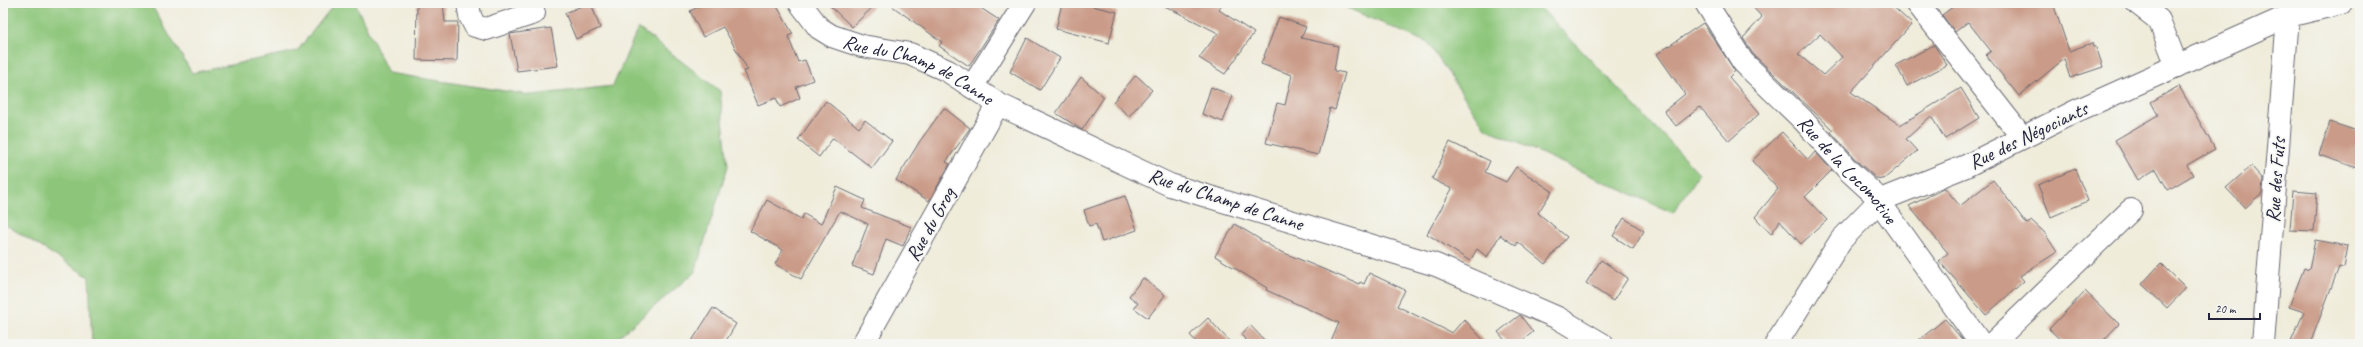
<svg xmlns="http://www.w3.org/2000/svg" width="2363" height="347" viewBox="0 0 2363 347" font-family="Caveat,sans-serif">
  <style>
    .green { fill: #8dc67a; stroke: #58745a }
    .building { fill: #ca9b88; fill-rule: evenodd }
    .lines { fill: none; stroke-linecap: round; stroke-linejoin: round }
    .minor-casing { stroke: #6a6973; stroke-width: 24 }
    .minor { stroke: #fff; stroke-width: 22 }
    .labels { text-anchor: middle; stroke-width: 3.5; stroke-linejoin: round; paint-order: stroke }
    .street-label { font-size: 20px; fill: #22223b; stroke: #f6f6f2 }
  </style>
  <rect width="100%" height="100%" fill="#f6f6f2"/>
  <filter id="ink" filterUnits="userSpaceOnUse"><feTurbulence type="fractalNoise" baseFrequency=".025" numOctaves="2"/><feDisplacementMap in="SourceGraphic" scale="8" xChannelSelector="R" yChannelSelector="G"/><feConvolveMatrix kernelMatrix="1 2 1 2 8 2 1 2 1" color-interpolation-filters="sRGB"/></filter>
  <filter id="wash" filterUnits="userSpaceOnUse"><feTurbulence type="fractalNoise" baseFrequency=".012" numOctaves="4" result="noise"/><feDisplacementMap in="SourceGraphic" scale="16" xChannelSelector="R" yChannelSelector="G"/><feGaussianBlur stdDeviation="0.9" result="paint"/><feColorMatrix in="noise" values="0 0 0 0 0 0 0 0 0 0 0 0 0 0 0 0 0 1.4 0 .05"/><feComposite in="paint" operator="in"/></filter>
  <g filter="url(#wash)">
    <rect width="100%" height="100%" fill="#efecda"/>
    <!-- green -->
    <g class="green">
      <path d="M3 3H150L192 73 297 51 335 3H355L388 73 531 95 613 86 638 28 720 91 728 166 695 272 610 344H92L89 277 3 223Z"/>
      <path d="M1336 3H1536L1699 173 1673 213 1485 128 1428 43Z"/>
    </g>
    <g id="blocks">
      <!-- building -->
      <g class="building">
        <path d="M417 3H443L445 22H458L457 61 416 60Z"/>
        <path d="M589 3H591L600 28 576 39 565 13Z"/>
        <path d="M706 3H775L793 34 788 36 798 62 805 60 813 80 796 87 800 98 780 107 776 98 758 105 744 71 748 70 723 27 703 37 690 11Z"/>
        <path d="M827 3H877L852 27Z"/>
        <path d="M888 3H973L999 20 969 66 939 46 942 42Z"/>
        <path d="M1062 3H1080L1117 12 1109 43 1056 29Z"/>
        <path d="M1159 3H1223L1219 10 1254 33 1225 74 1199 58 1218 33Z"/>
        <path d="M1749 3H1889L1912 24 1851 92 1900 125 1961 88 1979 118 1945 139 1931 116 1906 139 1917 151 1884 179 1876 178 1858 162 1831 132 1833 130 1753 54 1743 38 1762 17ZM1820 34 1842 57 1823 75 1798 54Z"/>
        <path d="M1958 3H2053L2069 51 2092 43 2093 47H2096L2103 67 2070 78 2064 59 2019 96 1986 55 1991 51 1968 22 1955 32 1942 15Z"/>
        <path d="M1279 17 1306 27 1301 38 1338 46 1334 71 1345 73 1335 110 1330 108 1318 155 1266 143 1277 103 1285 105 1292 75 1261 64Z"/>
        <path d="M1703 23 1735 71 1729 77 1760 113 1729 141 1700 107 1676 126 1664 111 1685 94 1657 54Z"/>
        <path d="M551 28 558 66 517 71 510 34Z"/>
        <path d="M1027 38 1060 58 1040 90 1010 72Z"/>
        <path d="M1934 45 1947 65 1907 86 1896 65Z"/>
        <path d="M1136 75 1152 90 1129 116 1113 102Z"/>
        <path d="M1081 77 1104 97 1082 130 1056 113Z"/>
        <path d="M2179 86 2215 149 2187 165 2193 175 2168 190 2156 169 2138 180 2115 140 2158 115 2151 102Z"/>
        <path d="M1211 87 1233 96 1223 122 1202 114Z"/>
        <path d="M826 101 859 128 865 120 892 141 872 168 833 138 819 157 798 140Z"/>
        <path d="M944 108 970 128 946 162 950 164 929 201 896 180 920 141Z"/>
        <path d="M2330 122 2360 132V169L2319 155Z"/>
        <path d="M1782 132 1808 160 1815 152 1832 170 1805 197 1827 220 1801 244 1780 221 1771 234 1755 217 1778 189 1752 161Z"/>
        <path d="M1450 142 1490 161 1485 172 1506 182 1516 167 1552 191 1538 213 1567 237 1545 264 1518 242 1516 246 1500 235 1487 257 1477 249 1470 261 1427 234 1452 189 1432 179Z"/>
        <path d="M2251 166 2263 179 2262 193 2245 208 2226 188Z"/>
        <path d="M2075 169 2088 201 2051 217 2038 185Z"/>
        <path d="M1993 180 2027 224 2032 221 2044 232 2057 252 2020 276 2024 281 1986 315 1939 261 1948 253 1909 206 1945 188 1960 206Z"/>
        <path d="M837 187 865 200 862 208 911 227 903 246 886 239 874 274 852 266 868 224 840 211 801 279 775 264 783 250 750 231 767 200 801 219 804 214 821 224Z"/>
        <path d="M2293 191 2317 193 2314 231 2290 230Z"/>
        <path d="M1125 196 1137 230 1102 242 1096 224 1089 226 1084 210Z"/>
        <path d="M1624 218 1644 231 1633 249 1613 236Z"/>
        <path d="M1235 224 1277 250 1359 284 1360 282 1364 284 1369 273 1405 290 1397 306 1452 333 1464 319 1487 344H1330L1339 323 1266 290 1267 288 1215 256Z"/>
        <path d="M2315 240 2348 246 2344 268 2339 267 2310 344H2290L2304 312 2289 307 2304 268 2309 270Z"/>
        <path d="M1601 260 1628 278 1613 301 1586 283Z"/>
        <path d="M2161 263 2186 288 2167 308 2142 284Z"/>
        <path d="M1143 278 1165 295 1148 318 1134 308 1138 303 1129 296Z"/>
        <path d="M2085 291 2119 324 2100 344H2065L2049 329Z"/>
        <path d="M713 308 736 324 724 344H690Z"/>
        <path d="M1520 315 1533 332 1518 344H1508L1498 332Z"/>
        <path d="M1208 318 1232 344H1198L1190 335Z"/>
        <path d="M1945 319 1966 344H1914Z"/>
        <path d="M1250 325 1268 344H1250L1241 335Z"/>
      </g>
    </g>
  </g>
  <g filter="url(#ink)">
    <use href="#blocks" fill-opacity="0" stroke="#6a6973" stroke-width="1"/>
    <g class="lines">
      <!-- minor casing -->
      <g class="minor-casing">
        <g id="minor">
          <path d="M468 3 470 16 475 26 486 29 534 13"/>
          <path id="s1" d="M800 3 819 28 832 36 862 46 910 54 948 71 998 104 1170 185 1436 265 1558 318 1602 344"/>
          <path id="s2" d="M1706 3 1743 62 1803 120 1849 171 1873 193 1981 344"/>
          <path d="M1917 3 2022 137"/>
          <path d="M2137 3 2159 20 2177 66"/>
          <path d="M972 87 1025 3"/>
          <path d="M863 344 998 104"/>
          <path d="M1776 344 1841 240 1875 205 1888 197 1966 166 2076 111 2288 16 2341 3"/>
          <path d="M1992 344 2131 210"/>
          <path d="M2263 344 2288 16"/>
        </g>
      </g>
      <!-- minor -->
      <use href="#minor" class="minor"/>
    </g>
  </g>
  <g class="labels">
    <!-- street labels -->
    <g class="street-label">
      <text dy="7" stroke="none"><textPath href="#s1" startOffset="140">Rue du Champ de Canne</textPath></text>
      <text transform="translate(2028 135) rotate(-26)" y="7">Rue des Négociants</text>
      <text dy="7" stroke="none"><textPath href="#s2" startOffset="220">Rue de la Locomotive</textPath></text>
      <text transform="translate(2275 180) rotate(-86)" y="7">Rue des Futs</text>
      <text transform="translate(1226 199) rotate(18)" y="7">Rue du Champ de Canne</text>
      <text transform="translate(930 224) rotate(-61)" y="7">Rue du Grog</text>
    </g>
  </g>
  <!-- margin -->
  <rect width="2363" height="347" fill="none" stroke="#f6f6f2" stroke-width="16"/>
  <!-- scale -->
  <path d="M2209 313v6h51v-6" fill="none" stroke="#22223b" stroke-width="2"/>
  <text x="2215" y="313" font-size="12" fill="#22223b" stroke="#f6f6f2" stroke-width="3" paint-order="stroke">20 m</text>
</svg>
